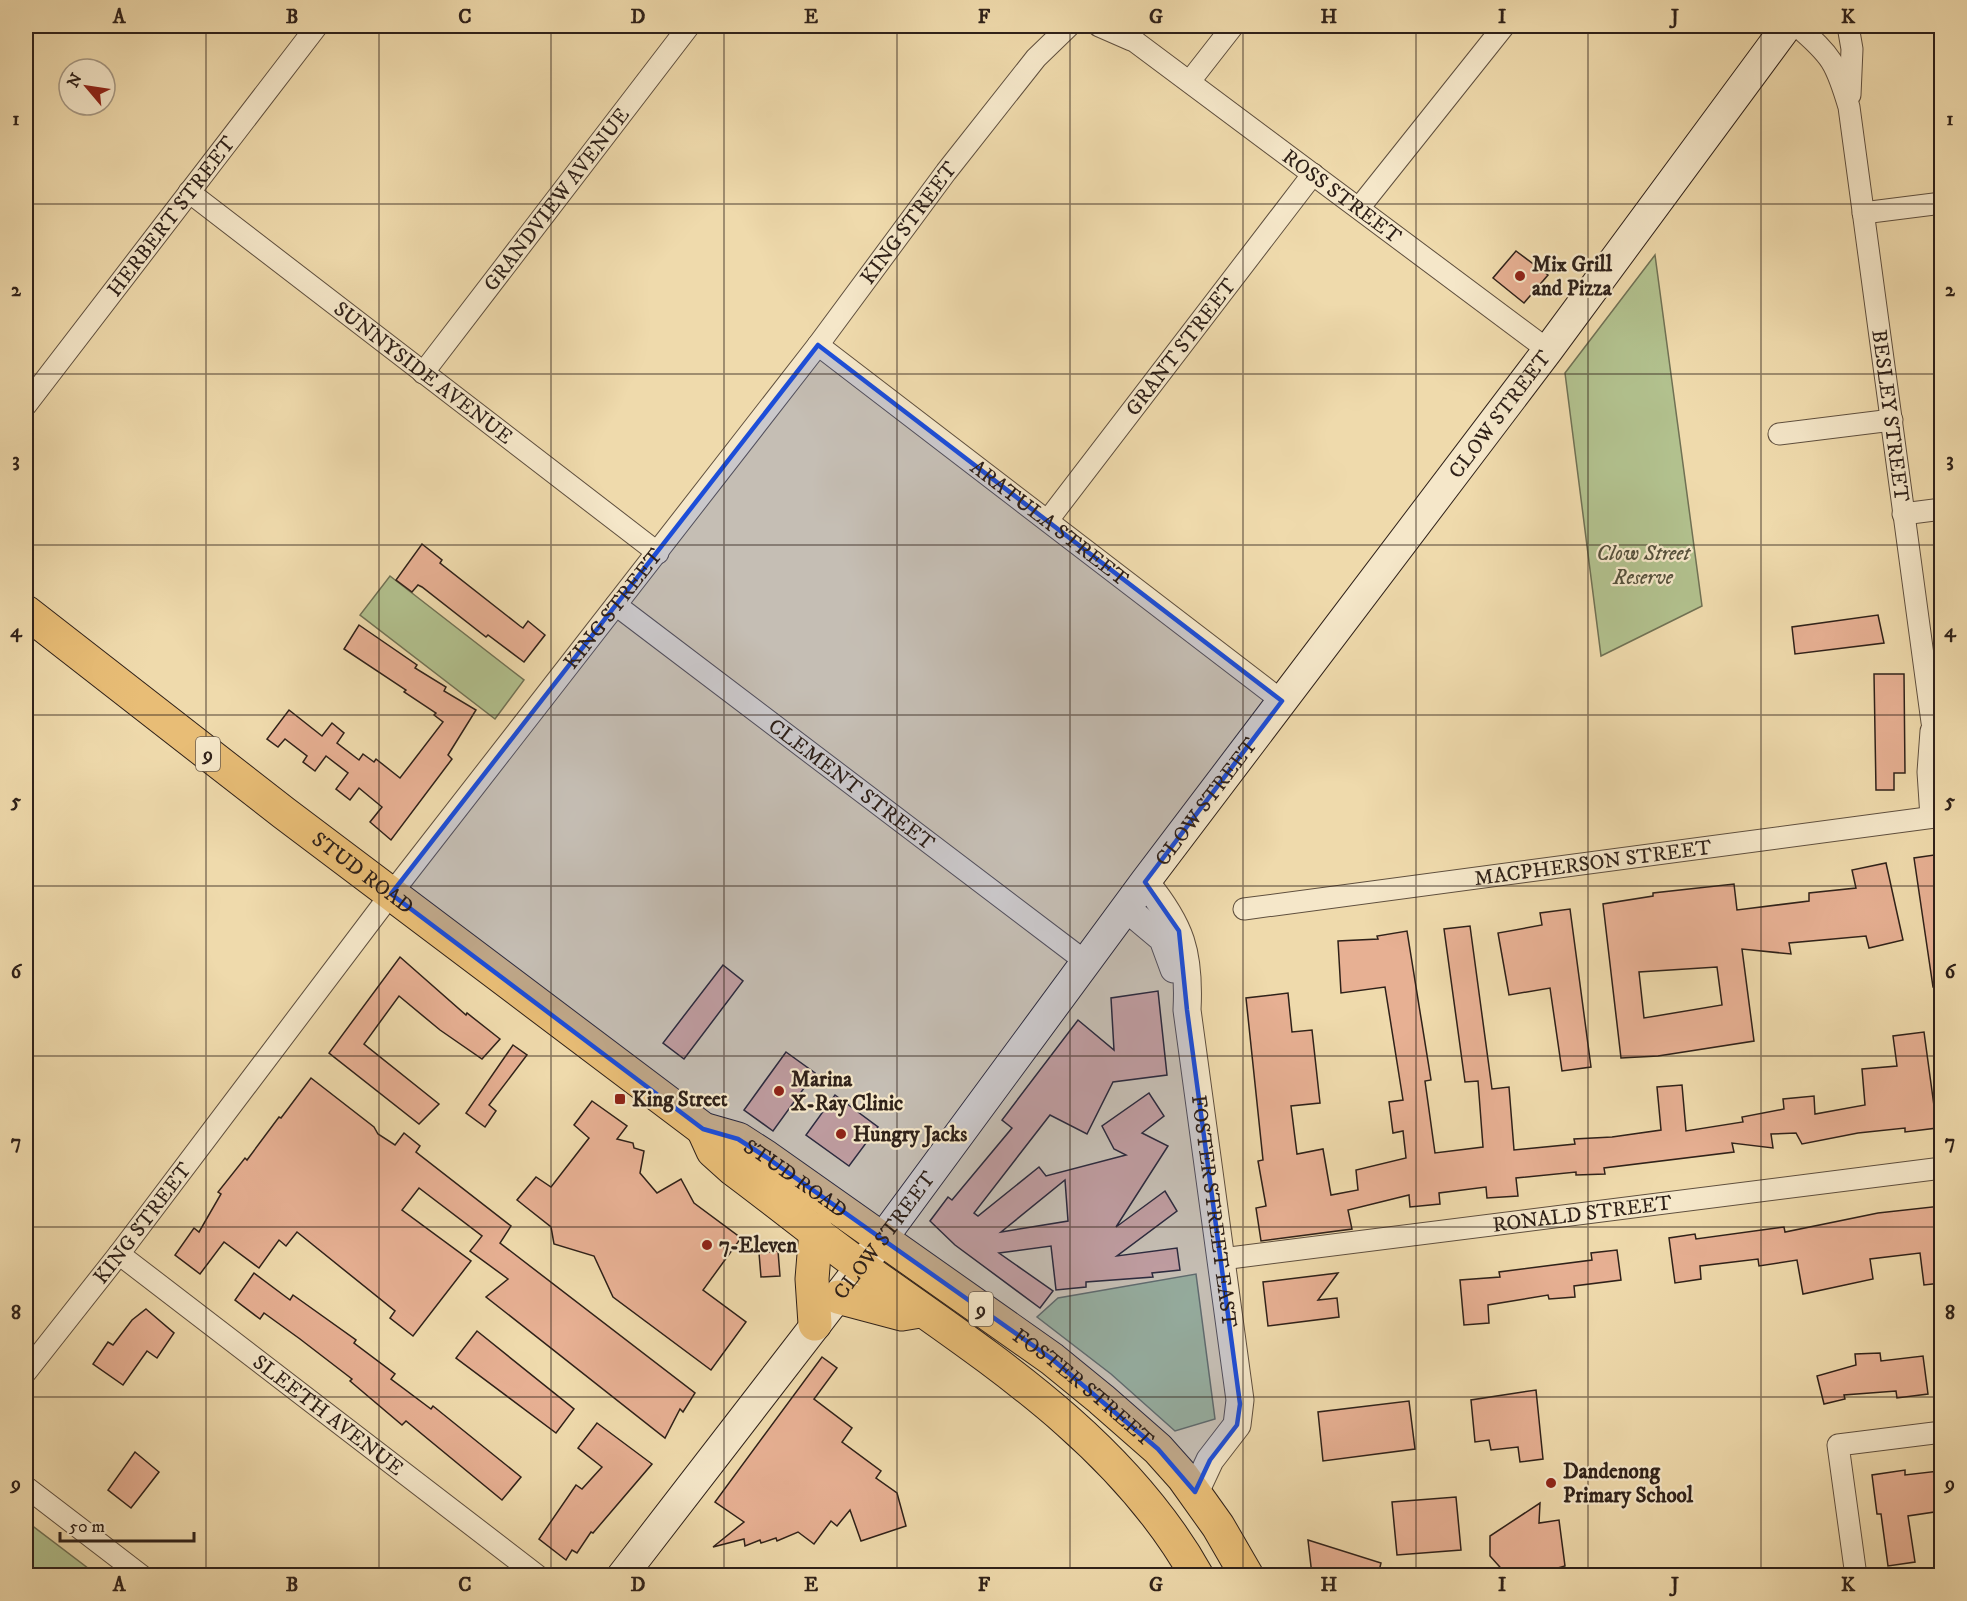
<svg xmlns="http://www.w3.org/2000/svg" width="1967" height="1601" viewBox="0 0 1967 1601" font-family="'IM FELL DW Pica',serif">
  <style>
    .green { fill: #b2c18e; stroke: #707154; stroke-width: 1.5 }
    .building { fill: #e7b093; stroke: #2f2119; stroke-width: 1.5; fill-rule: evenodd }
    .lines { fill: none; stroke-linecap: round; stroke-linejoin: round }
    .minor-casing { stroke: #5f4f3e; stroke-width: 23 }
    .tertiary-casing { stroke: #5f4f3e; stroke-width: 29 }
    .secondary-casing { stroke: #2f2119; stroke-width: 32 }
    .trunk-casing { stroke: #2f2119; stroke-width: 35 }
    .minor { stroke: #f5e7c9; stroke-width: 21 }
    .tertiary { stroke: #f5e7c9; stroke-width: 27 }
    .secondary { stroke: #f5e7c9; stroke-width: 30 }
    .trunk { stroke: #e8bd76; stroke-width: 33 }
    .marked { fill: #1d4ed8; fill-opacity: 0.2; stroke: #1d4ed8; stroke-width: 4.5; stroke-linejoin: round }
    .grid { fill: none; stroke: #2f2119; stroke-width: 1.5; stroke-opacity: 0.55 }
    .poi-dot { fill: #8f2418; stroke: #f5e7c9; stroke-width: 2 }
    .labels { text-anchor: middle; stroke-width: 4.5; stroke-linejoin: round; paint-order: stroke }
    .shield { fill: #f5e7c9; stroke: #6a5c4e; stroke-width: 1.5 }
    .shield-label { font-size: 20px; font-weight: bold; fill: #2f2119 }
    .street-label { font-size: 21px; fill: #2f2119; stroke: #f5e7c9 }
    .poi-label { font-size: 21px; font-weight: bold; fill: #2f2119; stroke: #f5e7c9; text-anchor: start }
    .park-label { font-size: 21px; font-style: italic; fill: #56513c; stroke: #f5e7c9 }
    .neatline { fill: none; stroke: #2f2119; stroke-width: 2 }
    .grid-label { font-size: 20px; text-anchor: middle; font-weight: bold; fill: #2f2119 }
  </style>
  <rect width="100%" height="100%" fill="#efdaac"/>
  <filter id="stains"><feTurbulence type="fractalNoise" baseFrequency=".00333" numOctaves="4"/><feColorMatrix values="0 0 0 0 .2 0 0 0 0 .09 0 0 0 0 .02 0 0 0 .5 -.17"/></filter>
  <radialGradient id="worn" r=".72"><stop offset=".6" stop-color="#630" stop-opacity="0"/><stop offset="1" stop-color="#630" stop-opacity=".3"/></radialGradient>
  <!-- green -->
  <g class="green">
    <path d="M1655 255 1702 606 1601 656 1565 373Z"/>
    <path d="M390 576 524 680 495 719 360 615Z"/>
    <path d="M1196 1274 1215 1419 1175 1431 1111 1374 1037 1317 1058 1298Z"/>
    <path d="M26 1521 97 1575H26Z"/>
  </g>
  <!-- building -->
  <g class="building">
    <path d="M1516 251 1548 275 1524 303 1493 278Z"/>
    <path d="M422 544 442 560 440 563 520 626 523 628 528 621 545 635 524 662 488 635 486 637 422 587 418 585 412 592 396 580Z"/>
    <path d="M1878 615 1884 643 1795 654 1792 627Z"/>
    <path d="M359 625 417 665 415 668 446 687 444 691 476 710 448 755 452 759 391 840 370 822 382 807 359 788 350 800 336 789 348 773 326 756 315 771 303 762 307 756 285 739 278 747 267 739 289 710 322 736 332 723 344 733 337 743 359 760 363 754 374 762 376 759 400 778 443 722 434 715 436 713 404 692 406 690 344 649Z"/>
    <path d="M1874 674H1904L1905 773H1894V790H1876Z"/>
    <path d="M1941 854V986L1933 987 1914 858Z"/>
    <path d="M1886 863 1903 940 1869 948 1866 936 1789 943 1791 954 1742 949 1754 1041 1658 1056 1621 1058 1603 904 1653 896V893L1734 884 1737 910 1809 901V893L1856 888 1852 870ZM1717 967 1722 1005 1644 1018 1639 972Z"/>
    <path d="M1570 909 1591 1067 1562 1071 1550 988 1509 995 1498 933 1542 925 1540 913Z"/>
    <path d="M1470 926 1492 1089 1509 1087 1514 1150 1575 1144 1574 1139 1612 1137 1661 1130 1657 1087 1682 1085 1686 1131 1743 1122 1742 1117 1784 1109 1783 1099 1814 1096 1815 1114 1865 1105 1862 1069 1897 1066 1893 1036 1924 1032 1937 1128 1905 1132V1128L1858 1133 1802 1144 1796 1133 1771 1134 1773 1148 1732 1143 1734 1152 1604 1168 1605 1174 1576 1175V1172L1516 1178 1518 1196 1487 1198 1486 1187 1439 1193 1440 1204 1410 1207 1409 1195 1348 1210 1352 1229 1261 1241 1256 1208 1266 1206 1258 1161 1263 1160 1246 998 1288 993 1292 1032 1312 1030 1320 1103 1291 1106 1297 1154 1323 1149 1331 1195 1358 1190 1356 1170 1406 1158 1403 1131 1393 1133 1389 1102 1403 1100 1385 987 1341 993 1338 941 1378 939 1377 936 1407 931 1431 1080 1425 1081 1435 1153 1483 1147 1478 1081 1465 1082 1444 929Z"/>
    <path d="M400 957 466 1015 467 1013 500 1039 482 1059 440 1030 399 996 364 1044 439 1104 419 1124 329 1053Z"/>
    <path d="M723 965 743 981 684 1059 663 1043Z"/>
    <path d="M1158 991 1167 1075 1113 1082 1087 1134 1050 1115 974 1213 978 1216 1039 1167 1046 1176 1126 1155 1114 1149 1102 1126 1149 1093 1164 1116 1142 1133 1168 1146 1116 1227 1165 1191 1177 1211 1117 1256 1177 1248 1180 1270 1152 1273 1153 1277 1086 1282V1287L1056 1290 1051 1246 999 1253 1053 1291 1040 1308 955 1245 930 1221 948 1197 952 1200 1012 1128 1002 1120 1078 1020 1114 1050 1111 998ZM1065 1180 1068 1221 1001 1232Z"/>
    <path d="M513 1045 527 1055 489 1105 496 1111 485 1127 466 1113Z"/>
    <path d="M786 1052 815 1073 773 1131 744 1110Z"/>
    <path d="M311 1078 374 1127 378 1134 395 1145 404 1133 420 1146 416 1152 511 1226 500 1243 695 1393 683 1412 680 1409 665 1438 486 1297 508 1279 470 1251 482 1236 419 1188 402 1210 471 1261 413 1336 390 1318 395 1311 297 1232 286 1246 279 1240 259 1268 224 1242 200 1274 175 1255 194 1228 199 1232 221 1194 218 1192 245 1158 247 1160 279 1117 281 1118Z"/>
    <path d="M835 1095 878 1127 849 1166 806 1135Z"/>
    <path d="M592 1101 627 1126 617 1139 633 1143 634 1148 644 1151 640 1173 657 1193 681 1179 694 1203 741 1238 703 1290 746 1322 711 1370 613 1297 594 1256 554 1244 551 1227 517 1200 536 1177 551 1187 589 1138 574 1125Z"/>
    <path d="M1941 1206V1283L1924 1285 1920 1253 1870 1259 1873 1279 1803 1294 1797 1260 1759 1266 1758 1259 1700 1266 1701 1279 1675 1283 1669 1238 1695 1234 1696 1239 1784 1227 1785 1232 1878 1213Z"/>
    <path d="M1617 1250 1621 1280 1574 1286 1575 1297 1549 1299 1548 1295 1488 1305 1489 1323 1464 1325 1460 1280 1500 1277 1499 1272 1592 1260 1591 1253Z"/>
    <path d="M778 1251 780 1276 761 1277 759 1253Z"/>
    <path d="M254 1273 290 1300 293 1295 356 1340 354 1343 395 1374 391 1379 431 1409 433 1406 521 1477 502 1500 406 1421 402 1425 350 1381 352 1379 300 1339 264 1313 260 1319 235 1300Z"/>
    <path d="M1338 1273 1318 1300 1337 1298 1339 1317 1268 1326 1263 1282Z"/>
    <path d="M146 1309 174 1333 157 1358 147 1351 123 1385 93 1364 108 1342 113 1345 132 1320Z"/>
    <path d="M477 1331 574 1409 556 1433 456 1358Z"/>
    <path d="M1880 1353 1881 1361 1923 1356 1928 1394 1897 1398 1896 1391 1844 1395 1845 1399 1824 1404 1817 1376 1856 1365 1855 1354Z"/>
    <path d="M822 1357 837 1368 814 1399 852 1428 842 1442 881 1471 876 1478 897 1493 906 1526 861 1541 850 1510 837 1526 831 1521 814 1544 798 1532 777 1541 776 1538 761 1543 760 1540 745 1546 744 1539 713 1547 744 1522 715 1502Z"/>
    <path d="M1536 1390 1543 1459 1520 1462 1518 1447 1491 1450 1489 1440 1475 1442 1471 1400Z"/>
    <path d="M1409 1401 1415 1449 1323 1461 1318 1412Z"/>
    <path d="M597 1423 652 1464 593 1533 591 1532 577 1553 572 1550 566 1560 539 1539 576 1485 582 1489 602 1467 578 1448Z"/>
    <path d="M135 1452 159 1472 131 1508 108 1490Z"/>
    <path d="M1905 1470V1475L1939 1471 1941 1511 1908 1516 1915 1562 1888 1566 1881 1514H1877L1872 1475Z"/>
    <path d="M1456 1497 1461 1550 1397 1555 1392 1502Z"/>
    <path d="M1540 1503 1539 1523 1559 1520 1565 1566 1543 1572V1575H1507L1490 1556V1536Z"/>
    <path d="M1308 1540 1381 1563 1378 1575H1312Z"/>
  </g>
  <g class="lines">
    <!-- minor casing -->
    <g class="minor-casing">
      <g id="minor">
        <path d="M1099 26 1131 40"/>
        <path id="s1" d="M1120 26 1137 43 1548 350"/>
        <path id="s2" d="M1797 26C1832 56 1836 63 1849 107L1932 722 1942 751"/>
        <path d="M1848 26 1852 49 1850 95"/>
        <path d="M1190 81 1233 26"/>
        <path id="s3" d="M189 192 658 553"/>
        <path d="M1359 208 1504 26"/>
        <path d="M1863 213 1942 203"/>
        <path id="s4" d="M818 345 1282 701"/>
        <path id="s5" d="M423 373 689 26"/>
        <path id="s6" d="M26 405 317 26"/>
        <path d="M1779 434 1892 420"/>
        <path d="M1903 514 1942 509"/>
        <path id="s7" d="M1048 520 1313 174"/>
        <path id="s8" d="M616 605 1086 962"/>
        <path d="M1931 817 1928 772 1931 731"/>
        <path id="s9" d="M1244 909 1942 816"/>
        <path id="s10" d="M119 1254 538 1576"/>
        <path id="s11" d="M1222 1259 1942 1168"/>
        <path id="s12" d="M26 1372 119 1254 391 894 818 345 946 172 1036 58 1069 26"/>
        <path d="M26 1487 142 1576"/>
        <path d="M1856 1576 1838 1445 1942 1432"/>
      </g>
    </g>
    <!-- tertiary casing -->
    <g class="tertiary-casing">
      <g id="tertiary">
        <path id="s13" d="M1145 882C1181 926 1190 953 1187 1010L1240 1400 1237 1425 1210 1460 1195 1492"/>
        <path d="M1126 908 1163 939 1174 969"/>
      </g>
    </g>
    <!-- secondary casing -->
    <g class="secondary-casing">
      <g id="secondary">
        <path id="s14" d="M622 1576 882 1239 1145 882 1548 350 1787 26"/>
      </g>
    </g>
    <!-- trunk casing -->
    <g class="trunk-casing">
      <g id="trunk">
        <path id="s15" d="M26 612 284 813 703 1129 738 1139 766 1157 1052 1359 1101 1399 1158 1449 1183 1477 1218 1526 1247 1576"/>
        <path d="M703 1129 713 1151 733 1169C776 1201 819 1236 863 1268 986 1356 1121 1440 1197 1576"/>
        <path d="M838 1297 902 1314 920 1311"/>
        <path d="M815 1324 812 1279 816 1230"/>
      </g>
    </g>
    <!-- minor -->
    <use href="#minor" class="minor"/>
    <!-- tertiary -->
    <use href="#tertiary" class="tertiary"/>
    <!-- secondary -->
    <use href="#secondary" class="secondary"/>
    <!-- trunk -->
    <use href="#trunk" class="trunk"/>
  </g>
  <!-- marked area -->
  <path class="marked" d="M818 345 1282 701 1145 882 1179 931 1187 1010 1240 1404 1237 1425 1210 1460 1195 1492 1158 1449 1052 1359 766 1157 738 1139 703 1129 391 894Z"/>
  <!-- grid -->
  <path class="grid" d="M206 26V1576M379 26V1576M551 26V1576M724 26V1576M897 26V1576M1070 26V1576M1243 26V1576M1416 26V1576M1588 26V1576M1761 26V1576M26 204H1942M26 374H1942M26 545H1942M26 715H1942M26 886H1942M26 1056H1942M26 1227H1942M26 1397H1942"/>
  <!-- markers -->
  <g class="poi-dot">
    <circle cx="1520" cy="276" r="6"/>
    <circle cx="779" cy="1091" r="6"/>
    <rect x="614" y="1093" width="12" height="12" rx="3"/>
    <circle cx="841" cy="1134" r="6"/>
    <circle cx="707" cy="1245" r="6"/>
    <circle cx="1551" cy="1483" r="6"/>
  </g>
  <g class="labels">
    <!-- shield labels -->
    <g class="shield">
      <rect x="196" y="737" width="24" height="34" rx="4.5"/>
      <rect x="969" y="1292" width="24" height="34" rx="4.5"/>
    </g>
    <g class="shield-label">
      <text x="208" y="761">9</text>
      <text x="981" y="1316">9</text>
    </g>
    <!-- street labels -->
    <g class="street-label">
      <text dy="7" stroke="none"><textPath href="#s1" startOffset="280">ROSS STREET</textPath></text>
      <text dy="7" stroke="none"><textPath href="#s5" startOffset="219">GRANDVIEW AVENUE</textPath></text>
      <text dy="7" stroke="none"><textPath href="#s6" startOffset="238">HERBERT STREET</textPath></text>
      <text dy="7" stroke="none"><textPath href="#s12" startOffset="1449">KING STREET</textPath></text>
      <text dy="7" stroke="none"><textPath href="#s7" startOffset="218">GRANT STREET</textPath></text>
      <text dy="7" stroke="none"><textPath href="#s3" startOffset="296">SUNNYSIDE AVENUE</textPath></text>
      <text dy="7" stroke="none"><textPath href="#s14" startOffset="1456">CLOW STREET</textPath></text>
      <text dy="7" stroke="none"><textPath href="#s2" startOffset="410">BESLEY STREET</textPath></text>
      <text dy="7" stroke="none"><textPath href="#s4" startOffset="292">ARATULA STREET</textPath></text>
      <text dy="7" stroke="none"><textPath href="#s12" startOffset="963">KING STREET</textPath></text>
      <text dy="7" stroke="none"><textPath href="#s8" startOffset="296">CLEMENT STREET</textPath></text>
      <text dy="7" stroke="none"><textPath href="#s14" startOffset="970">CLOW STREET</textPath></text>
      <text dy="7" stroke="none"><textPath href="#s9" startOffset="352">MACPHERSON STREET</textPath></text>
      <text dy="7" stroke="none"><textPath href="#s15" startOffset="426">STUD ROAD</textPath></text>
      <text dy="7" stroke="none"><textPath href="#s15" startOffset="958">STUD ROAD</textPath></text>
      <text dy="7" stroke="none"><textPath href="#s13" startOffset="342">FOSTER STREET EAST</textPath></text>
      <text dy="7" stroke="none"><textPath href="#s11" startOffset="363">RONALD STREET</textPath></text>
      <text dy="7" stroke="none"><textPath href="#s12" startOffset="189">KING STREET</textPath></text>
      <text dy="7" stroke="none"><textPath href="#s14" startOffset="430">CLOW STREET</textPath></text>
      <text dy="7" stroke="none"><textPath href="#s15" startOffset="1314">FOSTER STREET</textPath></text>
      <text dy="7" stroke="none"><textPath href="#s10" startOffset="264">SLEETH AVENUE</textPath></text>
    </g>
    <!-- poi labels -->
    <g class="poi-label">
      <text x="1532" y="271">Mix Grill<tspan x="1532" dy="24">and Pizza</tspan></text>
      <text x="791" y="1086">Marina<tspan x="791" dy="24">X-Ray Clinic</tspan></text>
      <text x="632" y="1106">King Street</text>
      <text x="853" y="1141">Hungry Jacks</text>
      <text x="719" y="1252">7-Eleven</text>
      <text x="1563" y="1478">Dandenong<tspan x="1563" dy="24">Primary School</tspan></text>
    </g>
    <!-- park labels -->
    <g class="park-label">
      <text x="1643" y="560">Clow Street<tspan x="1643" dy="24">Reserve</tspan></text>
    </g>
  </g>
  <!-- margin -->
  <rect width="1967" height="1601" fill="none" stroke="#efdaac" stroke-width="66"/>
  <!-- north arrow -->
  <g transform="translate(87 87) rotate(299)"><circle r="28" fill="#f5e7c9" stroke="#a69883" stroke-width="1.5"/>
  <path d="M0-4.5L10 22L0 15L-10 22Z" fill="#8f2418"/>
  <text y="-9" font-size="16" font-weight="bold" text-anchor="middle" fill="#2f2119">N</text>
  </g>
  <!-- scale -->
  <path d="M60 1532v9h134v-9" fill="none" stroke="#2f2119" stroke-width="3"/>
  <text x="69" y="1532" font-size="18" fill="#2f2119" stroke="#f5e7c9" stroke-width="4.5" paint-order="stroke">50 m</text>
  <rect x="33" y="33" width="1901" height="1535" class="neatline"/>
  <g class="grid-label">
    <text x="119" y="23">A</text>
    <text x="292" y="23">B</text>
    <text x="465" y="23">C</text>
    <text x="638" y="23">D</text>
    <text x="811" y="23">E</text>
    <text x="984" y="23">F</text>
    <text x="1156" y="23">G</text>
    <text x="1329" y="23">H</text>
    <text x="1502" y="23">I</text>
    <text x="1675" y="23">J</text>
    <text x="1848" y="23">K</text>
    <text x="16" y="125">1</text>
    <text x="1950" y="125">1</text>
    <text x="16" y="296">2</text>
    <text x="1950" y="296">2</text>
    <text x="16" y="466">3</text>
    <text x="1950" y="466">3</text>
    <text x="16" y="637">4</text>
    <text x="1950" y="637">4</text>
    <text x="16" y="807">5</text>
    <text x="1950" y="807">5</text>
    <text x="16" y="978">6</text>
    <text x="1950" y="978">6</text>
    <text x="16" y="1148">7</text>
    <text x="1950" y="1148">7</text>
    <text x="16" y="1319">8</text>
    <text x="1950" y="1319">8</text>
    <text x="16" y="1490">9</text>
    <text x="1950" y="1490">9</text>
    <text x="119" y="1591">A</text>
    <text x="292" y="1591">B</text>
    <text x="465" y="1591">C</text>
    <text x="638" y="1591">D</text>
    <text x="811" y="1591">E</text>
    <text x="984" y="1591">F</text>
    <text x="1156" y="1591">G</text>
    <text x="1329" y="1591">H</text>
    <text x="1502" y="1591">I</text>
    <text x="1675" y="1591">J</text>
    <text x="1848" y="1591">K</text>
  </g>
  <rect width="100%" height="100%" filter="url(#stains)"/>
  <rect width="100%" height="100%" fill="url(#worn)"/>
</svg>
